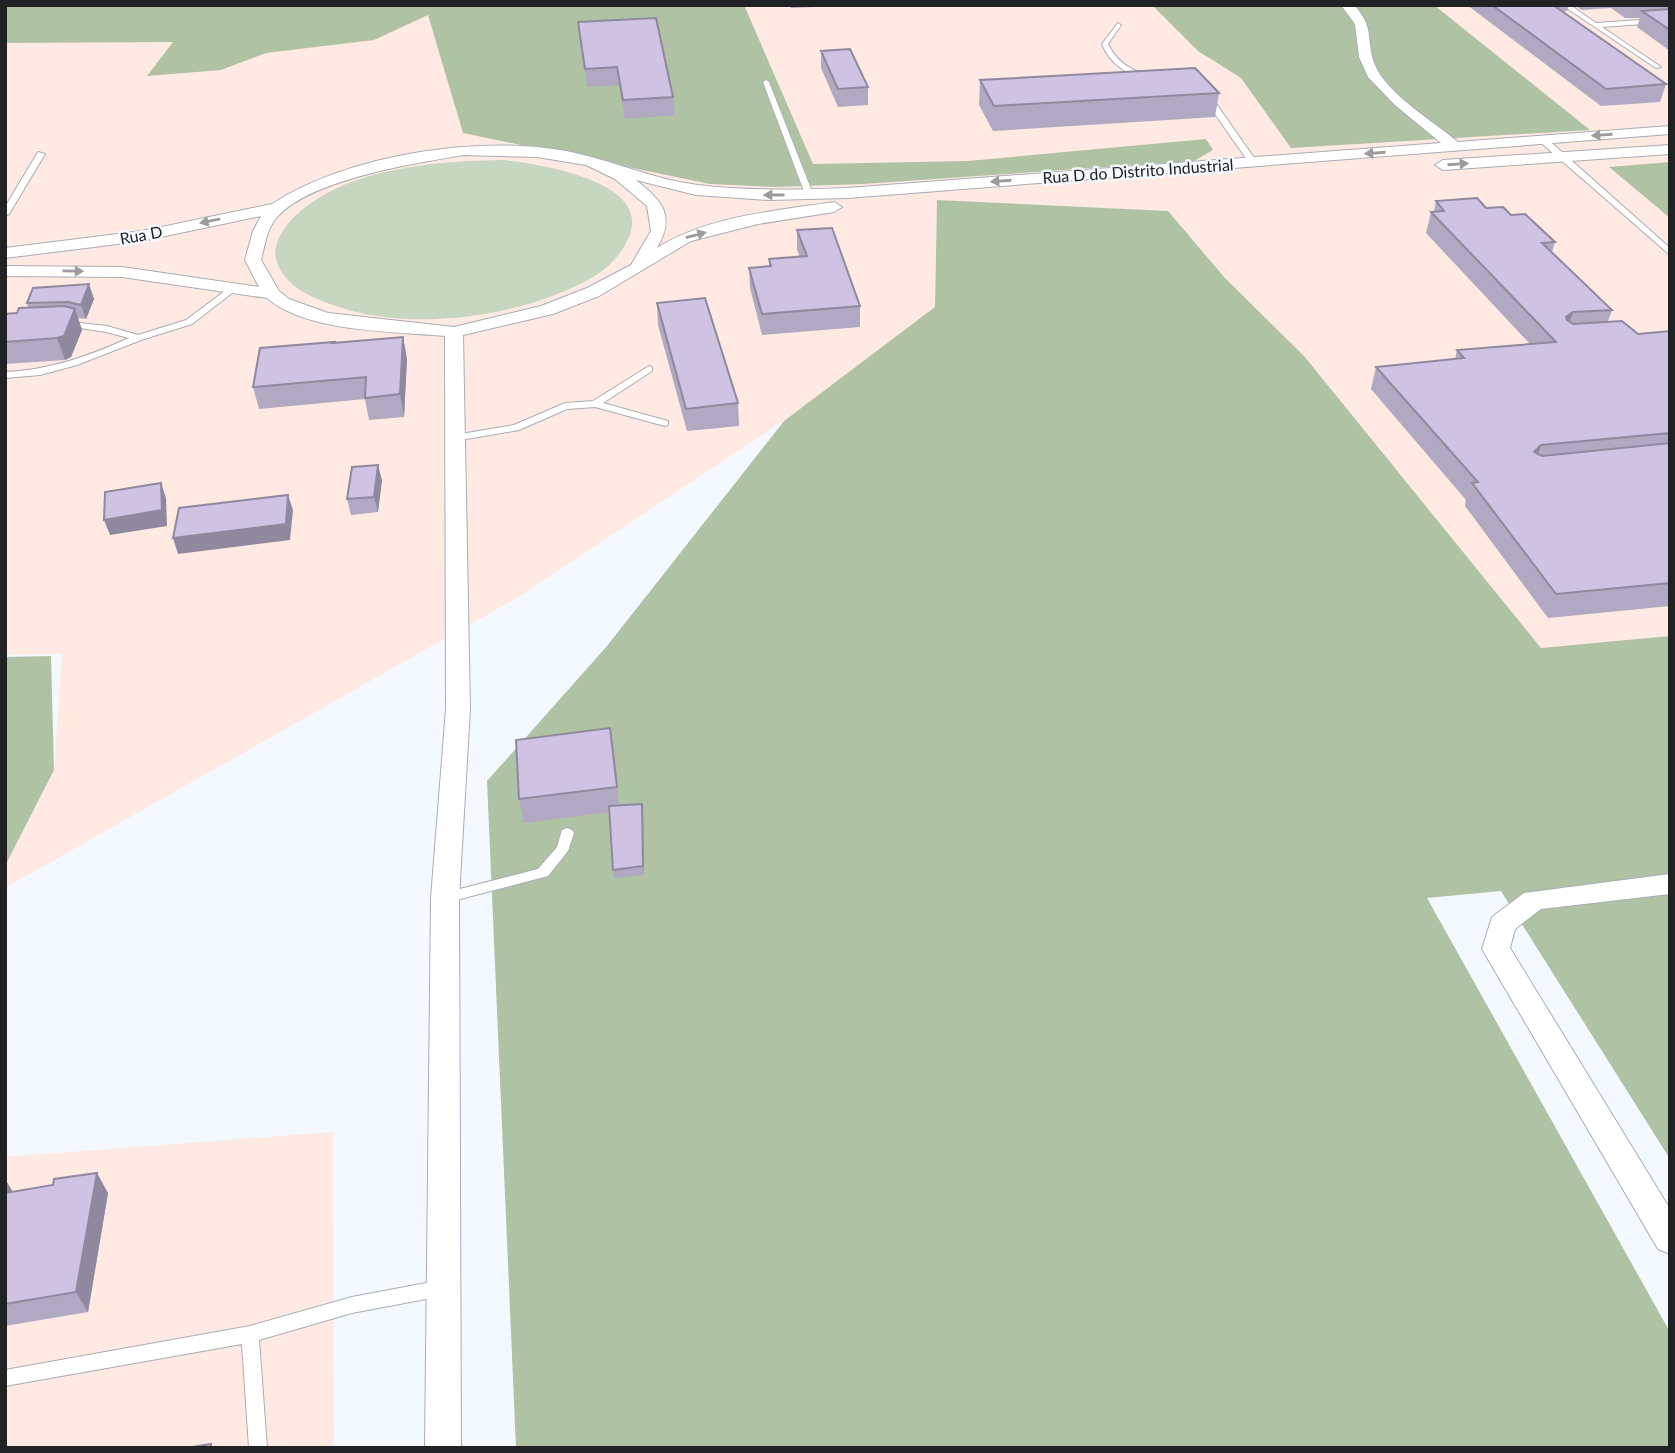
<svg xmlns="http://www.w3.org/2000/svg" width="1675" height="1453" viewBox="0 0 1675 1453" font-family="Lato,sans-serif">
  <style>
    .industrial { fill: #fee9e3 }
    .green { fill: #c7d6be }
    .forest { fill: #b0c2a4 }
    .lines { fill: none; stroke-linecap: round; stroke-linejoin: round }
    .service-casing { stroke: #a9adb3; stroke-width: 2 }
    .minor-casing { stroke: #a9adb3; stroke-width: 2 }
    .service { fill: #fff; fill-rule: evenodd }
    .minor { fill: #fff; fill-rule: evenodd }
    .wall { fill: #b1a8c2 }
    .shaded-wall { fill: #90889e }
    .building { fill: #cec3e2; stroke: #90889e; stroke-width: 2 }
    .oneway { fill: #9b9c9c }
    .labels { text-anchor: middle; stroke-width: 5; stroke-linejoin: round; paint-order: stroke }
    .far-street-label { font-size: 16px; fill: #212224; stroke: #f4f9ff }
  </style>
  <rect width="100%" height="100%" fill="#f4f9ff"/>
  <!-- industrial -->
  <g class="industrial">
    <path d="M292 5H1670V162L1610 168 1670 218V636L1541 649 1168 211 937 200 935 307 901 343 520 596 5 888V866L54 770 62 654 5 655V42Z"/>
    <path d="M333 1132 334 1448H5V1157Z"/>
  </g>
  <!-- green -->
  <path class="green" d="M504 160C538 164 656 181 628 239 621 255 608 268 593 277 523 317 412 333 336 306 312 298 283 286 276 259 273 248 280 234 287 225 335 168 434 161 504 160Z"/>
  <!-- forest -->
  <g class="forest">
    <path d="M5 5H744L813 164 968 161 1206 139 1213 150 1194 161 863 184 774 187 710 184 463 133 428 15 374 40 266 53 221 70 147 76 173 42 5 43Z"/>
    <path d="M1152 5H1434L1590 130 1291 148 1241 78 1198 51Z"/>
    <path d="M1670 162V218L1609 167Z"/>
    <path d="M937 200 1168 211 1225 278 1304 356 1541 648 1670 636V1159L1501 891 1427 898 1670 1332V1448H516L487 781 607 646 784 421 935 307Z"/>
    <path d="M51 656 54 770 5 866V657Z"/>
  </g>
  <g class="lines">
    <!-- service casing -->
    <g class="service-casing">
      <g id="service">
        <path d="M1562 5H1570L1596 23 1670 18V22L1602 27 1661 67 1656 68Z"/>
        <path d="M1118 23 1121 25 1108 44C1117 62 1129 69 1147 75V77C1126 76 1110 63 1102 44Z"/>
        <path d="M766 80 769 82 813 194 812 196 805 194 763 82Z"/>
        <path d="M1204 95H1210L1257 162 1256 164H1250L1203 97Z"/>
        <path d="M1539 137H1545L1670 248V255L1539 141Z"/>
        <path d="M38 152 45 154 9 214 5 216V207Z"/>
        <path d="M233 285 237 288 236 290 192 324 141 340 77 365 40 375 5 378V372C50 370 89 356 129 338L106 332 61 325V321L107 326 138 335 186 320Z"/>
        <path d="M649 366 652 367V371L603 403 668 421V425L665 426 595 407 567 409 519 430 455 441 450 438 455 435 514 425 565 403 593 401Z"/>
        <path d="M567 828 572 830 574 833 568 851 548 876 445 903 440 902 438 898 440 894 538 869 557 847 562 830Z"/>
        <path d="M442 1280 448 1283 450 1288 448 1293 442 1296 352 1313 259 1340 267 1448H249L242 1344 5 1386V1370L250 1326 352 1297Z"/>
      </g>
    </g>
    <!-- minor casing -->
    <g class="minor-casing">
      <g id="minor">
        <path d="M1341 5H1354C1376 29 1365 40 1375 65 1386 93 1434 122 1458 142L1670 126V134L847 198 769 200 696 195 636 180C662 201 676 215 657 248 708 216 775 211 834 202L842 207 834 212 758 224 691 241 599 296 553 314 463 335 470 709 459 898 461 1448H425L431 898 446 709 445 336C393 331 308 333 267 298L122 277 5 276V266L122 267 259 287 245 260 253 231 261 216 142 241 5 258V248L142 231 272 204C348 154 486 133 575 153 616 162 656 180 698 185 748 191 797 190 847 188L1441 143 1395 105 1368 77 1359 57 1355 24ZM464 155 537 157 586 165 615 179 647 206 651 231 631 265 587 288 541 306 454 327 328 313 289 299 279 291 261 260C265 245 267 226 279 215 314 179 415 163 464 155Z"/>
        <path d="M1670 145V154L1443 170 1435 165 1443 160Z"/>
        <path d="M1670 874V894L1541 909 1515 929 1510 948 1670 1209V1254L1658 1249 1482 949 1492 917 1524 893Z"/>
      </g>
    </g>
    <!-- service -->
    <use href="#service" class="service"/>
    <!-- minor -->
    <use href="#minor" class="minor"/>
  </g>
  <!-- wall -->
  <g class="wall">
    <path d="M790 5H859L791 8Z"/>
    <path d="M1467 5H1569L1567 11 1562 12 1666 84 1660 102 1601 106Z"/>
    <path d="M1574 5H1670V51L1637 27 1640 18H1625L1611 8 1582 10Z"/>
    <path d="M578 22 673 97 675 115 625 119 619 85 587 87Z"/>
    <path d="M821 51 868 87V105L838 107 821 68Z"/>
    <path d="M980 80 1219 93 1215 117 993 131 979 105Z"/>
    <path d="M1436 201 1486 208 1511 215 1555 242 1552 252 1612 310 1608 321 1638 334 1670 331V606L1548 618 1465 506 1466 500 1371 389 1376 367 1455 359 1457 350 1530 344 1426 233 1431 212H1434Z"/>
    <path d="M797 230 860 306V327L762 335 750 288 749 268 769 266V259L800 257 797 250Z"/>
    <path d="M94 299 86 319 78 318 82 330 71 357 65 360 5 364V314L17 313 28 307 27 303Z"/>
    <path d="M657 303 738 403 739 426 687 431 658 325Z"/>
    <path d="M403 337 407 359 404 417 369 420 365 399 259 409 253 387 335 343Z"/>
    <path d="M382 480 378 512 351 515 347 499Z"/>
    <path d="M610 728 619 805 643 812 644 875 614 878 610 812 524 823 519 799Z"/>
    <path d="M5 1179 13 1192 108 1193 88 1312 5 1326Z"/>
  </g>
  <!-- shaded-wall -->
  <g class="shaded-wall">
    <path d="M89 284 94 299 86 319 81 305Z"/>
    <path d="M75 309 82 330 71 357 65 360 57 338Z"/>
    <path d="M1573 312 1566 334V317Z"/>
    <path d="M403 337 407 359 404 417 400 394Z"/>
    <path d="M1541 445 1534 468V452Z"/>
    <path d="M378 465 382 480 378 512 374 497Z"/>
    <path d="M161 483 166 498 167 526 110 535 104 520Z"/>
    <path d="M288 495 293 510 290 540 178 554 173 538Z"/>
    <path d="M642 804 643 812 644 875 643 866Z"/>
    <path d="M97 1173 108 1193 88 1312 76 1292Z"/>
    <path d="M5 1179 17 1199 5 1198Z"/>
  </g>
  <!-- building -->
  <g class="building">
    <path d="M1492 5H1553L1666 84 1606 89Z"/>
    <path d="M1670 9V30L1642 11Z"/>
    <path d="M656 18 673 97 623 100 617 67 585 69 578 22Z"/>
    <path d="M850 49 868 87 838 89 821 51Z"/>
    <path d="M1195 68 1219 93 994 106 980 80Z"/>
    <path d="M1477 198 1486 208 1503 207 1511 215 1525 214 1555 242 1542 243 1612 310 1573 312 1566 317 1567 320 1573 324 1622 321 1638 334 1670 331V433L1541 445 1534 452 1542 456 1670 443V583L1556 594 1472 483 1478 482 1376 367 1464 358 1457 350 1556 342 1431 212 1444 211 1436 201Z"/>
    <path d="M832 228 860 306 762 314 749 268 771 266 769 259 807 256 797 230Z"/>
    <path d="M89 284 81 305 68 302 27 303 33 288Z"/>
    <path d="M705 298 738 403 686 409 657 303Z"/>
    <path d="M65 306 75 309 64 336 57 338 5 342V314L17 313 19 308Z"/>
    <path d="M403 337 400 394 365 398 366 377 253 387 260 348 334 342 333 343Z"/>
    <path d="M378 465 374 497 347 499 352 467Z"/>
    <path d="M161 483 162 510 104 520 105 492Z"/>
    <path d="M288 495 286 524 173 538 179 508Z"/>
    <path d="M610 728 617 787 519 799 516 740Z"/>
    <path d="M642 804 643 866 613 870 609 806Z"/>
    <path d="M97 1173 76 1292 5 1304V1193L53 1185 54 1179Z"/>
    <path d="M211 1444V1448H186Z"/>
  </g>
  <!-- one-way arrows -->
  <defs><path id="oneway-solid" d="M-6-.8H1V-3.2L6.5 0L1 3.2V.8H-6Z" transform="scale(1.75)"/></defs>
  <g class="oneway">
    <use href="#oneway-solid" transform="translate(1602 135) rotate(176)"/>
    <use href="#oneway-solid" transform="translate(1375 153) rotate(176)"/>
    <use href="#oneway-solid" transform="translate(1458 164) rotate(-4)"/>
    <use href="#oneway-solid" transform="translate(1001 181) rotate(176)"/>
    <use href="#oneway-solid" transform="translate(774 195) rotate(-180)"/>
    <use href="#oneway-solid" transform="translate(210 221) rotate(168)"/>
    <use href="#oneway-solid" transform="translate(696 235) rotate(-15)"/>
    <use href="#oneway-solid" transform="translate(73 271) rotate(1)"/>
  </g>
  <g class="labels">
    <!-- far-street labels -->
    <g class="far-street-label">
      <text transform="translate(1138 171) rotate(-4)" y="6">Rua D do Distrito Industrial</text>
      <text transform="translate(141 235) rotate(-10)" y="6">Rua D</text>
    </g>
  </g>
  <!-- border -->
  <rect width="1675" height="1453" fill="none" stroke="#212224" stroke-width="14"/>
</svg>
